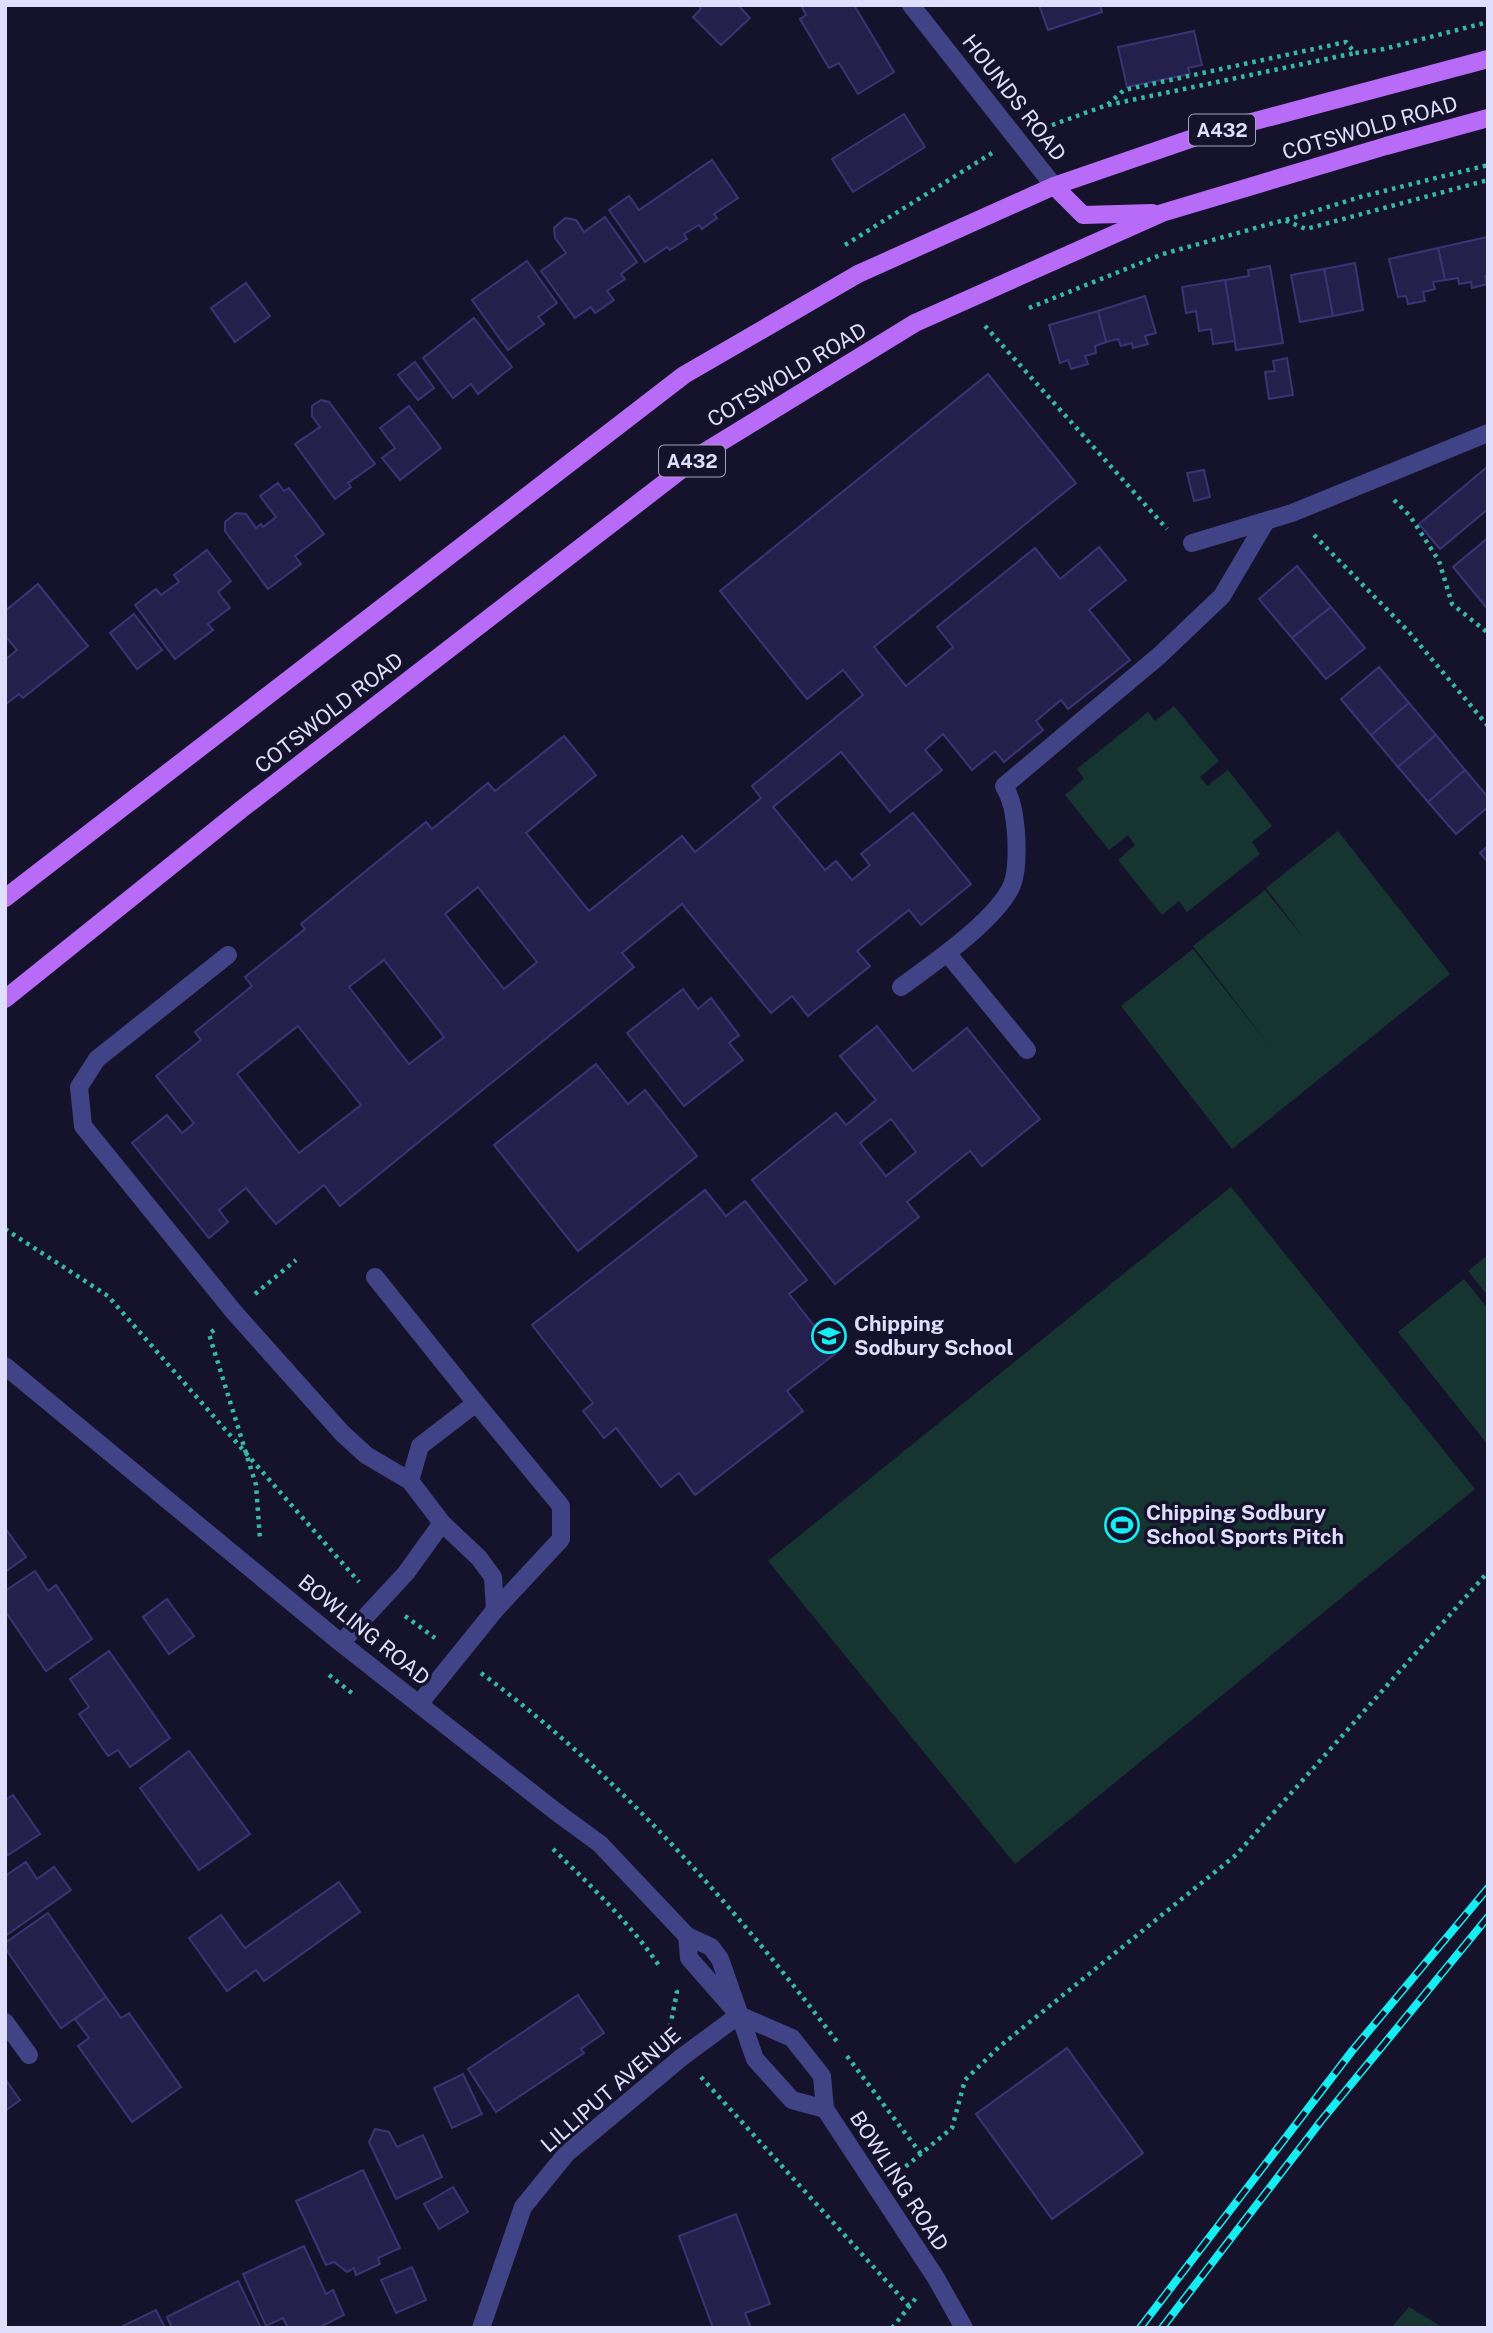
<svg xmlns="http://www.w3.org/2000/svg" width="1493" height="2333" viewBox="0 0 1493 2333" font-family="'Public Sans',sans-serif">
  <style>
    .green { fill: #163531 }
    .building { fill: #25204b; stroke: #3b3375; stroke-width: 2; fill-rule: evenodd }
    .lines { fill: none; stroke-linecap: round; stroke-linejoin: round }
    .path { stroke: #38b8a6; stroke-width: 4.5; stroke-dasharray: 3.5 5; stroke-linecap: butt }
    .service { stroke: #414387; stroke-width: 18 }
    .minor { stroke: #414387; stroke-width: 18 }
    .tertiary { stroke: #414387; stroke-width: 18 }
    .primary { stroke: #b86bf7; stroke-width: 18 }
    .rail-casing { stroke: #15edf2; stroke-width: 8 }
    .rail { stroke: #15132b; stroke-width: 5; stroke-dasharray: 16; stroke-linecap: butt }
    .labels { text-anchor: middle; stroke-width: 7; stroke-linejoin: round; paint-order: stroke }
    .shield { fill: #15132b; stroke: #a3a1be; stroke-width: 2 }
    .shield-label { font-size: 19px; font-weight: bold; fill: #e0defd }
    .street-label { font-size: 21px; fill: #e0defd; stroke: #15132b }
    .poi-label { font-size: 21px; font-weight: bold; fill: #e0defd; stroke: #15132b; text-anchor: start }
  </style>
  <rect width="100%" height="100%" fill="#15132b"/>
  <!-- green -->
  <g class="green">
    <path d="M1174 706 1219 761 1200 777 1207 786 1228 770 1272 826 1252 842 1260 854 1187 912 1179 901 1162 915 1118 860 1135 845 1128 835 1109 850 1065 795 1084 779 1077 769 1148 712 1155 721Z"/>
    <path d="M1338 831 1450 974 1232 1149 1121 1006 1193 949 1272 1049 1193 946 1265 890 1307 942 1266 888Z"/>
    <path d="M1231 1187 1475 1489 1015 1864 768 1561Z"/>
    <path d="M1488 1255V1296L1468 1271Z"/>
    <path d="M1464 1279 1488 1309V1445L1398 1332Z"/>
    <path d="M1409 2307 1444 2328H1391Z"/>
  </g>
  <!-- building -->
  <g class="building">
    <path d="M698 5H738L750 18 721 45 693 17 701 9Z"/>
    <path d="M801 5H854L894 72 858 94 839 63 829 68 800 19 806 15Z"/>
    <path d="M1039 5H1100L1102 12 1048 30Z"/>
    <path d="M1194 31 1202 65 1188 68 1190 74 1127 87 1118 47Z"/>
    <path d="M904 114 925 147 853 192 832 159Z"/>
    <path d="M712 160 738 198 714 214 717 218 702 229 699 225 684 234 687 239 670 250 667 247 645 262 609 210 629 196 639 210Z"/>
    <path d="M605 217 637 262 621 274 625 279 607 291 614 300 595 313 591 307 575 318 541 271 566 253 555 238 554 228 565 218 576 220 584 232Z"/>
    <path d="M1487 237 1488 276H1485L1487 284 1472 288 1471 282 1459 284 1458 278 1445 280 1438 248Z"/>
    <path d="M1438 248 1445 280 1433 282 1435 289 1423 292 1425 301 1408 304 1406 296 1398 297 1389 259Z"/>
    <path d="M527 261 557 303 538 317 544 324 508 350 472 300Z"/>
    <path d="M1355 263 1363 310 1333 316 1324 269Z"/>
    <path d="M1270 266 1283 343 1236 350 1225 280 1249 276 1248 270Z"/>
    <path d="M1324 269 1333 316 1300 322 1291 275Z"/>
    <path d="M1225 280 1235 341 1213 344 1211 329 1199 331 1196 311 1186 313 1182 287Z"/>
    <path d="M246 283 270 316 235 342 211 308Z"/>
    <path d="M1145 296 1156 333 1145 336 1148 344 1133 348 1132 343 1121 346 1118 339 1106 342 1098 311Z"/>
    <path d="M1098 311 1106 342 1095 346 1096 353 1085 356 1088 364 1071 369 1068 360 1060 363 1049 325Z"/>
    <path d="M474 318 512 367 478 394 471 384 453 398 423 358Z"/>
    <path d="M1287 358 1293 395 1269 399 1265 372 1275 371 1273 361Z"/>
    <path d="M415 362 434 388 418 400 398 375Z"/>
    <path d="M988 374 1076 483 874 647 906 686 953 647 937 627 1035 548 1060 579 1099 547 1126 580 1089 610 1130 660 1068 709 1061 700 1036 721 1043 730 1004 762 995 751 972 770 943 734 925 750 942 770 890 812 841 752 773 807 825 870 836 861 852 880 870 865 861 854 913 813 971 884 921 925 909 910 857 951 870 966 808 1016 792 996 771 1013 682 904 622 953 634 967 340 1206 324 1185 276 1224 246 1188 219 1210 228 1222 209 1238 132 1143 167 1115 182 1133 194 1123 156 1076 201 1040 195 1032 252 986 245 977 305 929 301 924 426 822 432 829 488 783 495 791 564 736 596 775 526 833 589 911 682 836 695 852 761 798 752 786 863 695 843 670 807 699 720 591ZM478 887 537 962 504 989 445 914ZM384 960 444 1037 409 1064 349 987ZM298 1026 361 1105 299 1153 237 1074Z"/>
    <path d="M321 400 329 402 375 464 348 483 351 487 335 499 295 444 320 427 312 416V406Z"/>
    <path d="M409 406 441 448 400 480 382 458 395 448 380 428Z"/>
    <path d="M1487 467 1488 509 1440 549 1419 524Z"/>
    <path d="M1204 470 1210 497 1194 501 1187 473Z"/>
    <path d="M278 483 284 491 289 488 324 534 295 556 301 564 268 589 225 531V522L236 513 246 514 256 528 261 524 263 527 276 517 260 496Z"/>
    <path d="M1488 538V606L1486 607 1453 567Z"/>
    <path d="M207 550 231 581 218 592 230 608 208 624 213 630 175 659 135 605 156 589 161 595 179 582 174 575Z"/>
    <path d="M1297 566 1331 607 1292 638 1259 599Z"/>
    <path d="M38 584 88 646 23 698 19 694 5 705V660L17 650 5 636V611Z"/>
    <path d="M1331 607 1365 648 1326 679 1292 638Z"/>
    <path d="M134 614 162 650 137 669 110 633Z"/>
    <path d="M1379 667 1409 703 1371 735 1341 699Z"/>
    <path d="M1409 703 1436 735 1398 767 1371 735Z"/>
    <path d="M1436 735 1465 770 1428 802 1398 767Z"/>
    <path d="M1465 770 1488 797V807L1456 834 1428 802Z"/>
    <path d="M1488 846V862L1480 853Z"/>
    <path d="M683 989 698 1009 711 998 739 1035 729 1043 743 1060 684 1106 627 1033Z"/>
    <path d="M877 1026 913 1071 967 1028 1040 1119 982 1166 970 1151 907 1202 919 1217 835 1284 752 1180 836 1113 846 1125 876 1100 840 1056ZM891 1119 916 1152 886 1176 860 1143Z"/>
    <path d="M596 1064 628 1104 645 1090 697 1156 578 1251 494 1145Z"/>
    <path d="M705 1190 726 1216 745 1201 807 1280 789 1294 836 1353 787 1391 803 1411 695 1495 679 1473 661 1487 616 1428 604 1438 583 1411 593 1403 532 1325Z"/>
    <path d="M5 1528 26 1557 5 1572Z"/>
    <path d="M35 1571 48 1591 56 1585 92 1639 46 1671 5 1611V1591Z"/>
    <path d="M167 1599 194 1636 169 1654 143 1617Z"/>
    <path d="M109 1651 170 1738 130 1767 118 1750 108 1756 79 1714 89 1707 70 1679Z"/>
    <path d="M189 1751 250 1834 199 1870 140 1788Z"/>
    <path d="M13 1795 40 1834 8 1855 5 1850V1800Z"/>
    <path d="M26 1862 37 1879 54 1867 71 1890 5 1936V1876Z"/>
    <path d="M339 1882 360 1912 264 1981 256 1970 227 1991 189 1938 221 1915 245 1948Z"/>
    <path d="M48 1913 106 1997 61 2028 5 1948V1943Z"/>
    <path d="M578 1995 604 2033 581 2049 584 2053 496 2112 468 2069Z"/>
    <path d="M106 1997 121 2018 129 2013 181 2087 132 2122 78 2046 89 2038 75 2019Z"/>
    <path d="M1067 2048 1143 2153 1052 2219 976 2114Z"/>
    <path d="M463 2074 482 2114 452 2128 434 2088Z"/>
    <path d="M5 2079 20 2100 5 2111Z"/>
    <path d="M375 2129 389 2132 397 2147 423 2135 442 2177 396 2199 369 2142Z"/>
    <path d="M363 2170 400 2248 378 2258 380 2264 356 2275 354 2268 347 2272 334 2262 326 2265 296 2201Z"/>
    <path d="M453 2187 468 2212 439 2229 424 2204Z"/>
    <path d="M736 2214 770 2304 745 2313 751 2328H713L679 2236Z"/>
    <path d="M304 2246 326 2294 333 2290 344 2315 318 2328H288L283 2318 266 2326 243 2274Z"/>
    <path d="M412 2267 426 2300 396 2313 381 2280Z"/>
    <path d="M238 2281 261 2328H172L167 2317Z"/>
    <path d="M156 2310 165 2328H119Z"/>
  </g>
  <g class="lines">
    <!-- path -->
    <g class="path">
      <path d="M1108 105 1355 53"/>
      <path d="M1044 128 1107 105 1124 90 1346 42 1355 53 1384 49 1488 22"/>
      <path d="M1286 220 1360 197 1488 165"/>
      <path d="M845 245 992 153"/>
      <path d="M1029 308 1163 254 1284 220 1306 229 1488 180"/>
      <path d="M985 326 1167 529"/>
      <path d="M1394 500 1410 516 1439 561 1452 604 1488 633"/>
      <path d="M1314 535 1409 632 1488 726"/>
      <path d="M5 1229 108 1296 359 1582"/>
      <path d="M255 1294 296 1260"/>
      <path d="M214 1330 209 1334 256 1485 260 1539"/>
      <path d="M405 1616 435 1638"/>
      <path d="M481 1673C619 1775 735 1907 838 2043"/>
      <path d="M329 1675 353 1694"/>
      <path d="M553 1849C591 1886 630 1923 660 1967"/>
      <path d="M670 2027 677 1992 675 1989"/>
      <path d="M847 2056 921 2154"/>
      <path d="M701 2077 909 2306"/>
      <path d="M899 2172 952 2128 965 2080 999 2047 1236 1855 1488 1572"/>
      <path d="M892 2328 916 2298"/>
    </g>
    <!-- service -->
    <g class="service">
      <path d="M947 953 1027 1050"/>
      <path d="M228 955 97 1059 79 1087 83 1126 234 1312 342 1433 366 1455 410 1481 442 1523 479 1558 493 1577 495 1610"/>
      <path d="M901 987C932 964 997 920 1012 885 1018 870 1017 848 1016 832 1014 814 1013 801 1004 786L1160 655 1222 596 1265 523"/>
      <path d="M375 1277 476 1403"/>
      <path d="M410 1481 420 1446 476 1403 561 1506V1539L495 1610 419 1704"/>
      <path d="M341 1643 406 1573 442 1523"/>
    </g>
    <!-- minor -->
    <g class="minor">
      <path d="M911 5 1054 186"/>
      <path d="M1192 543 1292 513 1488 433"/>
      <path d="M5 2022 29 2055"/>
      <path d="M481 2328 523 2207 567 2153 682 2057 739 2015"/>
    </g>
    <!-- tertiary -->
    <g class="tertiary">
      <path d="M5 1366 341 1643 555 1811 600 1844 687 1936 711 1947 720 1959 755 2059 792 2100 825 2109"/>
      <path d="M687 1936 689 1958 739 2015 792 2038 822 2076 825 2109 936 2278 964 2328"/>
    </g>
    <!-- primary -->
    <g class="primary">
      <path d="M1054 186 1083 215 1152 213"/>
      <path d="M5 898 684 375 858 274 1054 186 1199 136 1488 59"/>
      <path d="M5 999 243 808 703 453 915 323 1162 213 1386 146 1488 118"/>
    </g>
    <!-- rail casing -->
    <g class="rail-casing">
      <g id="rail">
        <path d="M1140 2328 1352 2051 1488 1888"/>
        <path d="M1162 2328 1321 2121 1488 1917"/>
      </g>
    </g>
    <!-- rail -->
    <use href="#rail" class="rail"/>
  </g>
  <!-- icons -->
  <defs>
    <g id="school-ring" transform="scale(1.75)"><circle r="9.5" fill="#15132b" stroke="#15edf2" stroke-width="1.5"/><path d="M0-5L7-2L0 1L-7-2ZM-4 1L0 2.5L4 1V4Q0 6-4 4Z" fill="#15edf2"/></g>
    <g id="stadium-ring" transform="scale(1.75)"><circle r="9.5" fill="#15132b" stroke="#15edf2" stroke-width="1.5"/><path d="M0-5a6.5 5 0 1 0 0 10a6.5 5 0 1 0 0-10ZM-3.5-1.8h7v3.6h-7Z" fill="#15edf2"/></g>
  </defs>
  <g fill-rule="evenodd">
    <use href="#school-ring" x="829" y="1336"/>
    <use href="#stadium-ring" x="1122" y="1525"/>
  </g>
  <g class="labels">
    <!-- shield labels -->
    <g class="shield">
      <rect x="1189" y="114.5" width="66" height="31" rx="5"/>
      <rect x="659" y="445.5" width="66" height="31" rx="5"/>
    </g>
    <g class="shield-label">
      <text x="1222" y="137">A432</text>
      <text x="692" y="468">A432</text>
    </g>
    <!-- street labels -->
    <g class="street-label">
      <text transform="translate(1014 98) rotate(52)" y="7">HOUNDS ROAD</text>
      <text transform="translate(1370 128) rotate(-16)" y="7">COTSWOLD ROAD</text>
      <text transform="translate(787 375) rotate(-31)" y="7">COTSWOLD ROAD</text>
      <text transform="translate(329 713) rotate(-38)" y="7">COTSWOLD ROAD</text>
      <text transform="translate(364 1630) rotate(39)" y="7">BOWLING ROAD</text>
      <text transform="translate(611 2090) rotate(-41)" y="7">LILLIPUT AVENUE</text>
      <text transform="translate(899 2181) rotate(57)" y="7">BOWLING ROAD</text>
    </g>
    <!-- poi labels -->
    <g class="poi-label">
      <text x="854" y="1331">Chipping<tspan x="854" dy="24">Sodbury School</tspan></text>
      <text x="1146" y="1520">Chipping Sodbury<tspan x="1146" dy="24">School Sports Pitch</tspan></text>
    </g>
  </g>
  <!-- border -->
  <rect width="1493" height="2333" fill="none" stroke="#e0defd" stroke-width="14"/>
</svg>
